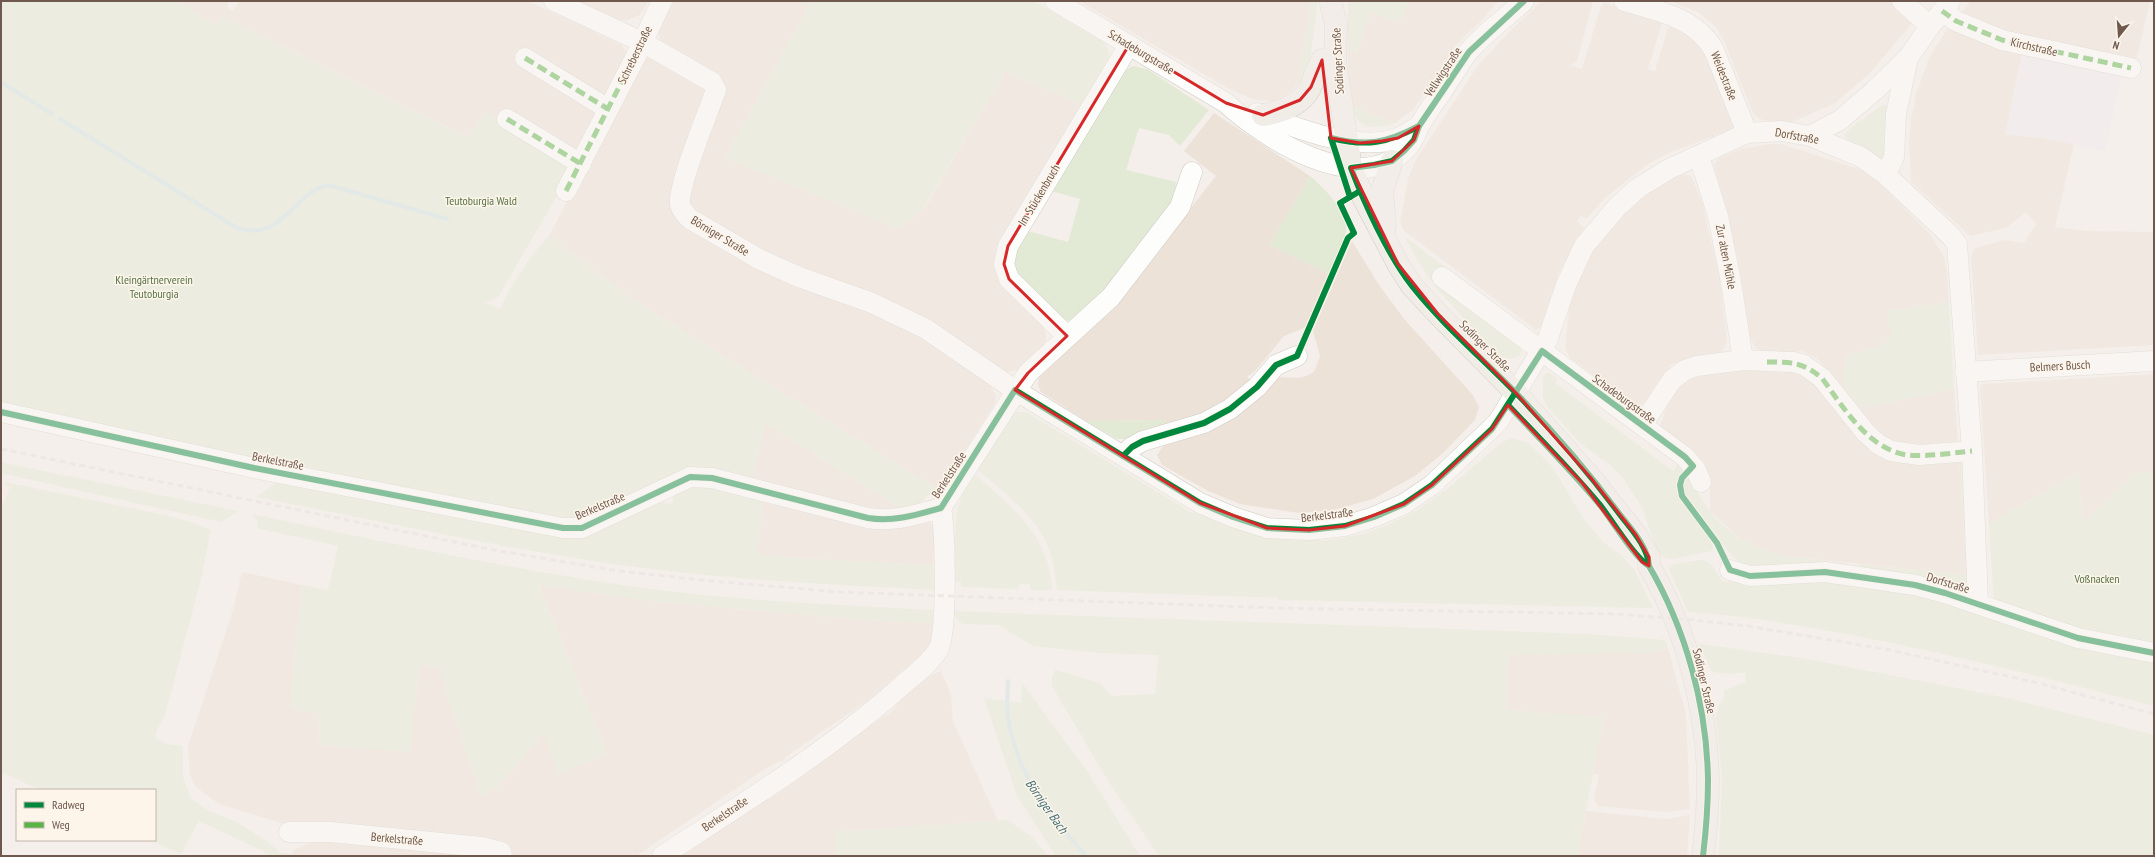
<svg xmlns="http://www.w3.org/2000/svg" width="2155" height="857" viewBox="0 0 2155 857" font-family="'PT Sans Narrow',sans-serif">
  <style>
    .residential { fill: #ede2d8 }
    .education { fill: #f0e8f1 }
    .green { fill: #e2ead6 }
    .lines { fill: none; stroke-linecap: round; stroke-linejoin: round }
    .stream { stroke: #cde2e4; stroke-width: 4 }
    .minor-casing { stroke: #d1cbc5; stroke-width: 21 }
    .major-casing { stroke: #d3cbc7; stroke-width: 23 }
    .minor { stroke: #fdfdfc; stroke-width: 20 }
    .major { stroke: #f0ece6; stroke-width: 22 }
    .rail { stroke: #e4e1e3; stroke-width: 3; stroke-dasharray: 6 4; stroke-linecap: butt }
    .quiet { stroke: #59b447; stroke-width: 5; stroke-dasharray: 10 5; stroke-linecap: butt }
    .cycleway-casing { stroke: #fdf5ea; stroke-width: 8 }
    .cycleway { stroke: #00873e; stroke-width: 6 }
    .marked { fill: none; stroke: #d62828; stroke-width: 3; stroke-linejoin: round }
    .labels { text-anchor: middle; stroke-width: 3; stroke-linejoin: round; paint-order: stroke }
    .street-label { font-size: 12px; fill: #6f584d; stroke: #fdf5ea }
    .park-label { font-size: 12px; fill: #567447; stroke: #fdf5ea }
    .water-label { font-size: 13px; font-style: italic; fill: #46737a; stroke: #fdf5ea }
  </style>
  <rect width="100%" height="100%" fill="#f4efea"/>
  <!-- residential -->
  <g class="residential">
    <path d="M177 1H230L227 7 233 11 239 1H528L622 45 626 52 581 152 565 161 485 111 469 138 221 16 215 25Z"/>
    <path d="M578 1H649L640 15 626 21 617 19Z"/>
    <path d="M672 1H812L725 158 924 209 1005 72 1083 104 1001 240 995 255V270L1000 281 1043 326 1046 334V340L1044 345 1019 370 1005 372 989 384 996 395 995 403 940 491 634 300 549 236 644 54 664 44 660 40 658 31Z"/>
    <path d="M1079 1H1311L1299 82 1292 91 1282 97 1273 101 1255 100 1229 89Z"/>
    <path d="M1409 1H1498L1482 20 1456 45 1414 109 1395 123 1351 106 1347 49 1357 53 1371 12 1399 23Z"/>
    <path d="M1542 1H1593L1577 61 1571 65 1582 69 1601 6 1604 3 1663 20 1648 69 1655 71 1668 28 1675 25 1702 46 1736 124 1733 129 1671 152 1648 164 1605 198 1586 219 1581 216 1577 221 1584 228 1559 272 1546 318 1540 327 1536 330 1403 230 1400 222 1408 179 1415 161 1479 64 1512 29Z"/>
    <path d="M1671 1H1892L1914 21 1869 74 1835 103 1792 122 1769 121 1760 119 1753 113 1724 41 1716 27 1698 12Z"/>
    <path d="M1971 1H2150L2135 66 2055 49 1960 14Z"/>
    <path d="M1951 23 2023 49 2018 73 2014 135 2042 138 2074 144 2055 227 2087 231 2154 232V345L1978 355 1971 256 1975 248 2004 240 2024 243 2036 224 2026 212 2006 228 1970 236 1911 182 1909 140 1911 119 1916 94 1929 58Z"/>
    <path d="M1214 113 1310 176 1270 245 1329 274 1304 328 1284 336 1256 370 1247 377 1251 381 1212 410 1168 425 1165 420 1086 421 1041 392 1038 385 1039 377 1157 251 1216 176 1184 151Z"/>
    <path d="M1770 144H1781L1868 172 1930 234 1944 257 1947 271 1949 302 1887 311 1891 334 1885 345 1847 355 1841 395 1823 365 1816 358 1800 350 1795 354 1763 352 1756 348 1750 338 1738 260 1714 165 1718 159 1741 149Z"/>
    <path d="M1680 174 1691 176 1702 202 1720 280 1727 341 1723 351 1719 353 1691 358 1670 365V368L1661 377 1645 402 1636 407 1570 358 1565 348 1569 307 1575 286 1593 249 1624 212 1658 186Z"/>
    <path d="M1352 241 1379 285 1405 320 1472 394 1479 407 1475 420 1442 454 1415 476 1373 499 1333 510 1299 513 1240 504 1208 491 1162 465 1157 455 1163 446 1205 433 1278 377 1298 378 1306 376 1314 372 1320 356 1313 331Z"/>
    <path d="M1722 369 1804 371 1866 439 1959 461 1967 575 1792 557 1768 551 1747 543 1734 533 1710 511V482L1659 428 1674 389 1681 380Z"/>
    <path d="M2154 374V472L2135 473 2083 523 2078 473 1989 524 1980 387 1983 384Z"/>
    <path d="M1954 389 1958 440 1954 442 1916 445 1894 441 1881 435 1852 410Z"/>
    <path d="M765 423 802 446 811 449V452L908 513 882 517 751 482Z"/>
    <path d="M763 495 929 521 936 529 933 565 830 560 757 554Z"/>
    <path d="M242 572 302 585 290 708 319 714 320 745 410 752 419 665 439 666 481 795 497 788 543 732 607 754 538 584 653 601 863 620 933 623 931 646 867 701 784 758 785 760 782 762 780 761 765 769 636 856H507L502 840 291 826 219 804 196 787 190 776 188 746 233 610Z"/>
    <path d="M1668 648 1686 714 1690 809 1667 812 1598 806 1594 799 1599 775 1593 774 1596 759 1505 710 1509 654 1652 653Z"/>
    <path d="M941 671 951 694 953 721 998 821 834 832 838 856H680L891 712 917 682Z"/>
    <path d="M1586 811 1667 819 1690 815 1687 856H1577Z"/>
    <path d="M323 836 485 856H281L280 853 292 854V851Z"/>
  </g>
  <!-- education -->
  <path class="education" d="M2023 49 2123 69 2105 151 2042 138 2005 134Z"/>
  <!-- green -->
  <g class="green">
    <path d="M1 1H177L215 25 221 16 468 138 485 111 574 166 499 296 485 303 500 309C511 285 531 254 549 236L634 300 940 491 927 496 913 511 908 513 811 452V449L802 447 765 423 751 482 713 473 584 523 1 409Z"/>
    <path d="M812 1H1033L1103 42 1108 49 1109 59 1083 104 1005 72 923 209 900 229 725 158Z"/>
    <path d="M1311 1H1318L1308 74 1304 85 1299 82Z"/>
    <path d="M1348 1H1409L1399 23 1371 12 1357 53 1347 49Z"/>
    <path d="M1133 66 1147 69 1209 110 1180 146 1169 135 1139 128 1126 170 1176 182 1175 197 1113 286 1073 321 1063 320 1017 274C1008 259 1020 244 1028 231L1068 242 1080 199 1051 191 1124 71Z"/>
    <path d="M1882 105 1891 106 1888 154 1882 160 1847 139 1844 134 1859 121 1860 122Z"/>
    <path d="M1352 106 1395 123C1375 130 1356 130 1352 106Z"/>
    <path d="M1310 176C1323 187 1349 213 1346 231 1344 246 1334 261 1329 274L1270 245Z"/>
    <path d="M1405 237 1445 267 1435 282 1522 349 1520 355 1511 359 1505 358 1497 354 1436 288 1420 264Z"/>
    <path d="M1949 302 1954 389 1852 410 1841 395 1847 355 1885 345 1891 334 1887 311Z"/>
    <path d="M1549 372 1558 379 1555 383 1673 471 1680 461 1684 470 1678 483V493L1712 541 1713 548 1711 551 1673 559 1662 557 1654 544 1643 509 1623 478 1610 465 1580 443 1547 406 1543 397V376Z"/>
    <path d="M1017 412H1026L1192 513 1323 541 1360 535 1385 526 1415 512 1446 490 1502 442 1512 438 1528 443 1551 465 1584 519 1604 543 1621 555 1634 569 1653 608 1278 600V598L1057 590C1055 575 1054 559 1047 544 1034 514 1002 491 978 470L1009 419Z"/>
    <path d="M1165 420 1168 425 1128 439H1117L1086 421Z"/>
    <path d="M1963 457 1972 560H1966L1959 461Z"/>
    <path d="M1 462 19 466 238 511 221 522 1 473Z"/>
    <path d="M2154 472V649L2097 639 1994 603 1989 524 2078 473 2083 523 2135 473Z"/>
    <path d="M975 475C1013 507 1050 537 1052 590H1030V584H1019V589L961 587V582H951L957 511 963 493Z"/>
    <path d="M1687 475C1694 487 1701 500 1710 511 1745 555 1793 557 1845 563L1842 568 1747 569C1733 558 1682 501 1682 485Z"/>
    <path d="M280 480 564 533 650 501 672 504 676 489 687 484 763 495 757 554 830 560 933 565 936 590C836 585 736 580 636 567 508 550 382 521 256 497Z"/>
    <path d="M5 482 178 518 211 530 200 583 165 715 157 730 155 738 167 744 183 746V777L190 797 208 811 235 821 265 840 279 851 281 856H268L263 851 199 821 181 854 150 840H155V790H41L1 772V510L10 487 5 485Z"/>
    <path d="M252 514C370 539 489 565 609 583 716 600 825 604 933 610V623L863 620 653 601 538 585 607 754 559 774 543 732 497 788 481 795 438 666H419L410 752 320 745 319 714 290 708 302 585 328 590 338 546 257 528 258 523Z"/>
    <path d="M1702 560C1715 562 1715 575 1724 582L1805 578 1873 582 2154 657V706C2025 672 1895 640 1763 620 1738 616 1713 614 1688 612L1669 569 1673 564Z"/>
    <path d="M1858 564 1972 575C1970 578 1969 580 1966 582 1949 589 1880 573 1859 570Z"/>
    <path d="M950 611 1587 634 1665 640 1668 648 1652 653 1509 655 1505 710 1604 717 1577 856H1159L1108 781 1052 686V677L1055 670 1100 683 1111 696 1155 694 1159 655 1100 653 1033 646 999 625 962 624Z"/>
    <path d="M1699 644 1802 658 2003 697 2154 735V856H1719L1722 778 1716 716 1719 705 1724 699V691L1746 682 1745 672 1733 674 1712 672Z"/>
    <path d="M1022 683 1087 771 1140 856H1056L1017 796 984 698 1021 703Z"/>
    <path d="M1006 819 1032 837 1048 856H838L833 832 998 821Z"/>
  </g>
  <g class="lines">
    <!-- stream -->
    <g class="stream">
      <path d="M1 82 52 114"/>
      <path d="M60 119 237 228C284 242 292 193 328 185L447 219"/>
      <path d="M1008 681C1008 692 1006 706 1008 717 1017 776 1048 813 1086 856"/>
    </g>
    <!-- minor casing -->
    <g class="minor-casing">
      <g id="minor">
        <path d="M554 1 642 42 712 82 716 90C708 113 678 184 680 204 681 210 686 215 690 219L761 260 799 277 872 303 926 329 1015 390 1200 503 1233 517 1267 528 1309 530 1345 526 1374 517 1404 504 1432 485 1498 422 1547 341 1566 285 1584 246 1617 207 1638 188 1669 169 1747 133 1782 131 1810 136 1861 157 1886 175 1951 236 1957 244 1972 451 1978 604"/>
        <path d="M1055 1 1226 103C1264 138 1356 197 1404 151 1413 143 1415 135 1420 125 1426 113 1435 102 1443 90 1451 78 1459 64 1468 52 1484 33 1506 18 1524 1"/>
        <path d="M1624 1C1658 11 1695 17 1714 50L1747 133"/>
        <path d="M1902 1 1930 26"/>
        <path d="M1942 11 1956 21 2002 40 2131 68"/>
        <path d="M525 58 608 109"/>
        <path d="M1257 113C1296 128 1357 153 1398 138 1405 135 1412 130 1419 126"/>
        <path d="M507 119 581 164"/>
        <path d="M1810 136 1840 120 1874 91 1908 58 1930 26 1950 2"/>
        <path d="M1699 156 1718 216 1731 282 1743 360"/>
        <path d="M1886 175 1894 157 1896 114 1908 58"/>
        <path d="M566 191 635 58 662 1"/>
        <path d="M1442 277 1685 457 1696 470 1701 482"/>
        <path d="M1067 336 1009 279 1004 264 1008 246 1129 45"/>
        <path d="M1965 372 2154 361"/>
        <path d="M1 412 254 468 563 528H582L690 477 712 478 868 518C894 522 916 515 941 508L1028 373 1111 297 1180 207 1192 172"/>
        <path d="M1642 425 1672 380 1685 370 1697 366 1743 360 1793 362 1804 365 1822 378 1866 433 1878 444 1891 451 1919 455 1972 451"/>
        <path d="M1123 456 1132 447 1143 441 1204 423 1230 409 1257 387 1276 365 1297 356"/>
        <path d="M1730 570 1750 576 1825 572 1915 585 1945 593 2078 638 2154 653"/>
        <path d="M289 832H330L482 847 501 852 502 856"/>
        <path d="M662 856C742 804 825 753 897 690 910 678 929 665 938 650 948 635 945 529 941 508"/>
      </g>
    </g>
    <!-- major casing -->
    <g class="major-casing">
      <g id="major">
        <path d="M1331 4 1336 24 1335 61 1351 168 1364 199 1398 264 1412 286 1438 314 1516 393 1591 478 1636 535 1649 557V566C1686 629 1707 707 1708 780 1708 805 1706 831 1703 856"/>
        <path d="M1263 115C1280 112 1301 106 1310 88 1314 79 1317 69 1322 60"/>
        <path d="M1384 231 1385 224 1382 191 1392 161"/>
      </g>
    </g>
    <!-- minor -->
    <use href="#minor" class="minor"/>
    <!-- major -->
    <use href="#major" class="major"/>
    <!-- rail -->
    <path class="rail" d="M1 449 494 550 618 571 722 582 840 592 1276 608 1616 614 1693 620 1748 626 1890 650 2038 683 2154 714"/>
    <!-- quiet -->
    <g class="quiet">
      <path d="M1942 11 1956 21 2002 40 2131 68"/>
      <path d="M525 58 608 109"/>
      <path d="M507 119 581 164"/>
      <path d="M566 191 642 42"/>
      <path d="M1767 362C1792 362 1802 362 1822 378 1843 407 1868 449 1907 455 1928 457 1951 453 1972 451"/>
    </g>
    <!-- cycleway casing -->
    <g class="cycleway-casing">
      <g id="cycleway">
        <path d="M1524 1 1469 52 1419 126 1414 140 1404 151 1392 161 1374 165 1351 168C1365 205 1388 255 1412 286 1443 325 1481 357 1516 393 1552 430 1587 470 1618 512 1630 528 1648 546 1649 566 1686 629 1707 707 1708 780 1708 805 1706 831 1703 856"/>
        <path d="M1350 197 1331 138C1367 147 1387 143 1419 126"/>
        <path d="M1508 405C1539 438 1571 470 1600 505 1612 520 1634 557 1649 566"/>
        <path d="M1 412 254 468 563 528H582L690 477 712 478 868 518C894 522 916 515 941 508L1015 390 1200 503 1233 517 1267 528 1309 530 1345 526 1374 517 1404 504 1432 485 1492 429 1542 351 1685 457 1693 466 1682 478 1680 485 1682 496 1717 543 1730 570 1750 576 1825 572 1915 585 1945 593 2078 638 2154 653"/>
        <path d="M1123 456 1132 447 1143 441 1204 423 1230 409 1257 387 1276 365 1297 356 1348 238 1354 233 1340 203 1360 191"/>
      </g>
    </g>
    <!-- cycleway -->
    <use href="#cycleway" class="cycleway"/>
  </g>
  <!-- marked area -->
  <path d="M0 0H2155V857H0ZM1129 45 1226 103 1263 115 1300 100 1311 87 1322 60 1331 138 1360 143 1382 141 1398 138 1419 126 1414 140 1392 161 1351 168 1398 264 1438 314 1516 393 1591 478 1636 535 1649 557V566L1642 562 1583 484 1508 405 1492 429 1432 485 1404 504 1345 526 1309 530 1267 528 1200 503 1015 390 1028 373 1067 336 1009 279 1004 264 1008 246Z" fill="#f4efea" fill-opacity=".55" fill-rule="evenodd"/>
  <path class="marked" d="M1129 45 1226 103 1263 115 1300 100 1311 87 1322 60 1331 138 1360 143 1382 141 1398 138 1419 126 1414 140 1392 161 1351 168 1398 264 1438 314 1516 393 1591 478 1636 535 1649 557V566L1642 562 1583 484 1508 405 1492 429 1432 485 1404 504 1345 526 1309 530 1267 528 1200 503 1015 390 1028 373 1067 336 1009 279 1004 264 1008 246Z"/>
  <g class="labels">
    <!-- street labels -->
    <g class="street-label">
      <text transform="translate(2034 47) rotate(13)" y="4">Kirchstraße</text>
      <text transform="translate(1141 52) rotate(31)" y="4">Schadeburgstraße</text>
      <text transform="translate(635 55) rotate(-64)" y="4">Schreberstraße</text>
      <text transform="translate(1338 61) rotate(-93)" y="4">Sodinger Straße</text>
      <text transform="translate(1443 72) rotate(-56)" y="4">Vellwigstraße</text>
      <text transform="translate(1724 76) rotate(68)" y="4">Weidestraße</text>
      <text transform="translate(1797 136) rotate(10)" y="4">Dorfstraße</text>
      <text transform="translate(1039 195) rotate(-59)" y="4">Im Stückenbruch</text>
      <text transform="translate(720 236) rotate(31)" y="4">Börniger Straße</text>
      <text transform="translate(1726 257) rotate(79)" y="4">Zur alten Mühle</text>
      <text transform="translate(1485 346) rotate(45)" y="4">Sodinger Straße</text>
      <text transform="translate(2060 366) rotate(-3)" y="4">Belmers Busch</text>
      <text transform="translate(1624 399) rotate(36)" y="4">Schadeburgstraße</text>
      <text transform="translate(278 461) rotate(11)" y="4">Berkelstraße</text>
      <text transform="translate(949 475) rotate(-57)" y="4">Berkelstraße</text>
      <text transform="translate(600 506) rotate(-23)" y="4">Berkelstraße</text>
      <text transform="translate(1327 515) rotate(-7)" y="4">Berkelstraße</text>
      <text transform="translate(1948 583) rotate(17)" y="4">Dorfstraße</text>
      <text transform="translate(1704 681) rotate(77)" y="4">Sodinger Straße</text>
      <text transform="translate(725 814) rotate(-34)" y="4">Berkelstraße</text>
      <text transform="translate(397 839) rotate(5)" y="4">Berkelstraße</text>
    </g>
    <!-- park labels -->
    <g class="park-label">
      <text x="481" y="205">Teutoburgia Wald</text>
      <text x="154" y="284">Kleingärtnerverein<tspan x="154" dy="14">Teutoburgia</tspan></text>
      <text x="2097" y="583">Voßnacken</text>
    </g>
    <!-- water labels -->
    <g class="water-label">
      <text transform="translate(1047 806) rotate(55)" y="5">Börniger Bach</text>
    </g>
  </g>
  <!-- border -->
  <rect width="2155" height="857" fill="none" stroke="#6f584d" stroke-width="4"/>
  <!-- legend -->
  <rect x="16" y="789" width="140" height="52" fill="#fdf5ea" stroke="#c4b6ab"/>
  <rect x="24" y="802" width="20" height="6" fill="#00873e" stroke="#c4b6ab"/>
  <text x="52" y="809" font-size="12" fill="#6f584d">Radweg</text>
  <rect x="24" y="822" width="20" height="6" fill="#59b447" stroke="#c4b6ab"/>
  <text x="52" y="829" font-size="12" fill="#6f584d">Weg</text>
  <!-- north arrow -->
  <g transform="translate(2119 36) rotate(197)" stroke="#fdf5ea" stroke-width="3" paint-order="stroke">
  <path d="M0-3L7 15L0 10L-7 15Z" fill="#6f584d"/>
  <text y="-6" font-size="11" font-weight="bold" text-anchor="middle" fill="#6f584d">N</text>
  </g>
</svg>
